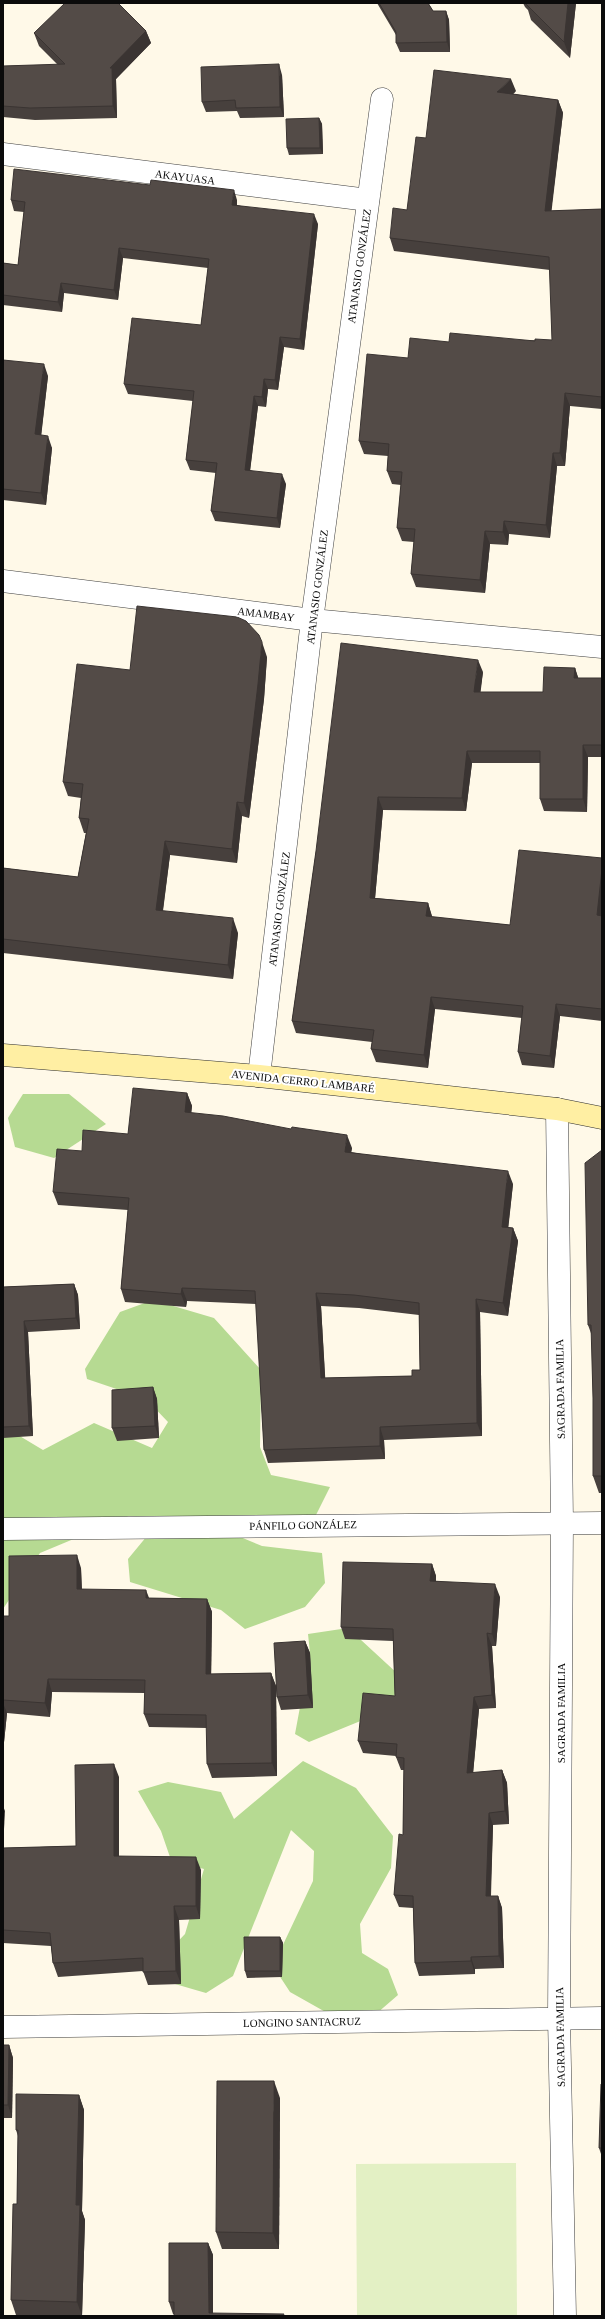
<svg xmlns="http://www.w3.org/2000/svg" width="605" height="2319" viewBox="0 0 605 2319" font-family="Georgia,serif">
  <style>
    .forest { fill: #b6da92 }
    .pitch { fill: #e3f0c4 }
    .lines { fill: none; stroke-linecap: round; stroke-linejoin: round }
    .street-casing { stroke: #3e3e3e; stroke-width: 23 }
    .secondary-casing { stroke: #2d2d2d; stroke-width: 23 }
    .street { stroke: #fff; stroke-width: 22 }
    .secondary { stroke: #ffefa3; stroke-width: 22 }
    .wall { fill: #47403d; fill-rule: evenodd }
    .shaded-wall { fill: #3a3432 }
    .building { fill: #534b47; stroke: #3a3432; fill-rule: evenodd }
    .labels { text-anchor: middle; stroke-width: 4; stroke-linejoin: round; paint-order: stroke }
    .street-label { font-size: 11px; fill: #0b0b0b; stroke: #fff }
  </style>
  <rect width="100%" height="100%" fill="#fff9e8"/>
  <!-- forest -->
  <g class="forest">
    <path d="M23 1094H69L106 1124 54 1158 15 1147 8 1118Z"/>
    <path d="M153 1300 214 1318 261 1370 260 1447 271 1475 330 1487 316 1515 221 1529 262 1546 322 1553 325 1583 305 1607 245 1629 221 1610 130 1582 128 1559 147 1536 191 1524 129 1516 40 1553 3 1609V1426L43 1450 94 1423 152 1448 168 1422 146 1399 87 1379 85 1369 120 1312Z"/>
    <path d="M348 1628 399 1675 394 1698 385 1711 309 1742 295 1734 310 1653 308 1634Z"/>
    <path d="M303 1761 356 1788 393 1836 391 1868 360 1924 362 1953 388 1969 398 1995 376 2014 345 2023 290 1992 273 1966 313 1881 314 1851 291 1830 233 1976 206 1993 175 1984 163 1957 185 1934 204 1869 171 1860 161 1831 138 1791 168 1782 221 1792 234 1819Z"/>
  </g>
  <!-- pitch -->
  <path class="pitch" d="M516 2163 517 2316H357L356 2164Z"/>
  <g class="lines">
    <!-- street casing -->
    <g class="street-casing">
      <g id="street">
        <path d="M3 154 368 200"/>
        <path d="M3 581 312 620 602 647"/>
        <path d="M259 1076 312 620 382 99"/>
        <path d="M557 1109 562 1522 559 2018 565 2316"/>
        <path d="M3 1529 602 1523"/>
        <path d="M3 2027 602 2018"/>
      </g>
    </g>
    <!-- secondary casing -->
    <g class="secondary-casing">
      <path id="secondary" d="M3 1055 259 1076 557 1109 602 1118"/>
    </g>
    <!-- street -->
    <use href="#street" class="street"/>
    <!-- secondary -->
    <use href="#secondary" class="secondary"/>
  </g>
  <!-- wall -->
  <g class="wall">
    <path d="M377 3H428L433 11H446L449 20 450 52H400L396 43V35Z"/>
    <path d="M523 3H576L570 58 531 20 528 10 525 7Z"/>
    <path d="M146 31 151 43 116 79 117 118 35 120 3 117V66L58 65 39 46 34 33Z"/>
    <path d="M282 75 284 117 240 118 237 111 206 112 202 102Z"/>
    <path d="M516 91 513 94 558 100 563 113 551 211 602 209V409L570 406 565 466H557L550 538 509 534 508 545 490 544 485 593 416 587 411 574 414 542 402 541 397 528 401 485 392 484 387 471 388 456 364 454 359 441 408 358 449 342 552 340 550 270 394 251 390 238 407 210 426 138Z"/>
    <path d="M319 118 322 124 323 154 289 155 287 148Z"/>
    <path d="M11 200H237V205L318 224 304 350 284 347 278 390 268 389 266 407 258 406 250 470 286 484 280 528 215 521 211 511 216 473 190 470 186 460 193 401 128 394 124 384 201 325 208 268 123 258 118 300 64 293 62 312 3 305V263L18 265 24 212 14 211Z"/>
    <path d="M3 360 48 376 41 435 52 448 46 505 3 500Z"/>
    <path d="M267 657 264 699 249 818 242 816 237 863 170 855 163 911 238 933 233 979 3 953V868L78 877 86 833H84L79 818 81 798 68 796 63 782 130 670Z"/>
    <path d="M575 668 578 678H602V757H588L587 812 544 811 540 799V763H472L466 811 383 810 375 898 428 903 432 917 510 925 602 858V1021L560 1016 554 1068 522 1065 518 1052 522 1018 435 1009 428 1068 376 1062 371 1049 372 1042 296 1033 292 1021 316 851 483 672 480 692H543Z"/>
    <path d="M187 1093 192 1106 191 1113 352 1148 351 1152 513 1184 508 1227 513 1228 518 1241 508 1316 480 1312 482 1436 384 1440 385 1459 268 1463 264 1450 256 1304 187 1301 186 1307 125 1302 121 1289 128 1210 58 1205 53 1192 82 1151 128 1134ZM321 1306 359 1308 419 1315 420 1370 412 1376 325 1378Z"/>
    <path d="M602 1150V1493H599L593 1476V1398L592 1336 588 1325Z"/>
    <path d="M74 1284 78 1295 80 1329 28 1332 33 1436 3 1438V1287Z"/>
    <path d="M153 1387 157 1399 159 1438 117 1441 112 1428Z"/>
    <path d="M432 1564 436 1576V1581L500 1597 496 1646H492L496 1708 479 1709 473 1773 502 1770 507 1783 509 1824 493 1825 491 1896H498L502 1908 504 1968 475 1969V1974L419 1976 415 1963 413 1908 399 1907 394 1895 403 1835 404 1770H401L396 1757V1756L363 1753 358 1741 395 1696 393 1641 345 1639 341 1627Z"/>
    <path d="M81 1568 82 1589 149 1598 207 1599 212 1612 211 1674 271 1673 276 1686 305 1641 310 1653 313 1708 281 1710 277 1697 276 1687 277 1776 212 1778 207 1764V1728L149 1727 144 1714 145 1693 52 1692 50 1717 7 1713 3 1752V1616H9Z"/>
    <path d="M119 1777V1856L201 1870 200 1919 179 1920 181 1984 148 1985 143 1971 58 1977 53 1963 51 1946 3 1943V1848L76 1846Z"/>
    <path d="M280 1937 283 1943 282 1977 247 1978 245 1971Z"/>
    <path d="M3 2045H9L13 2058 12 2118H3Z"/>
    <path d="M602 2084V2157L599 2148Z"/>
    <path d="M79 2095 84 2110 82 2211 85 2220 82 2316 16 2315 11 2300 17 2204 18 2136 16 2130Z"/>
    <path d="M280 2098 279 2249H222L216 2232Z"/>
    <path d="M208 2243 213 2255V2313L173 2314 169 2302Z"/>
  </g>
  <!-- shaded-wall -->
  <g class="shaded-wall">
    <path d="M568 3H576L570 58 564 42Z"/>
    <path d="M446 11 449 20 450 52 447 42Z"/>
    <path d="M146 31 151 43 116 79 117 118 113 106 110 68Z"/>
    <path d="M279 64 282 75 284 117 280 107Z"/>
    <path d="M511 79 516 91 502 105 497 92Z"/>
    <path d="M558 100 563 113 550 224 545 211Z"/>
    <path d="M319 118 322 124 323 154 320 148Z"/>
    <path d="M234 190 237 200 236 215 232 205Z"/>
    <path d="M314 214 318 224 304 350 300 339Z"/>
    <path d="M119 248 123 258 118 300 114 290Z"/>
    <path d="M61 283 64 293 62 312 58 302Z"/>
    <path d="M280 337 284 347 278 390 275 380Z"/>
    <path d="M44 364 48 376 40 446 35 434Z"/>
    <path d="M264 379 268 389 266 407 262 397Z"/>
    <path d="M565 393 570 406 565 466 560 453Z"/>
    <path d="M254 396 258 406 249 480 245 470Z"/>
    <path d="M48 436 52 448 46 505 41 493Z"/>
    <path d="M553 453 557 466 550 538 546 525Z"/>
    <path d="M282 474 286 484 280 528 277 518Z"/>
    <path d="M504 521 509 534 508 545 503 532Z"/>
    <path d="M485 531 490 544 485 593 480 580Z"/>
    <path d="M262 642 267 657 264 699 249 818 244 803Z"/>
    <path d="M478 660 483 672 479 705 474 692Z"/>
    <path d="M575 668 579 680 574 678Z"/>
    <path d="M583 745 588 757 587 812 583 799Z"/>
    <path d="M467 751 472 763 466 811 462 798Z"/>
    <path d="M378 797 383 810 374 910 370 898Z"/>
    <path d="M237 802 242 816 237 863 232 849Z"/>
    <path d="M165 841 170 855 161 924 156 910Z"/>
    <path d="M602 869V928L597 915Z"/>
    <path d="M428 903 432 916 431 929 426 916Z"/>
    <path d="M233 918 238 933 233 979 228 965Z"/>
    <path d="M431 997 435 1009 428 1068 424 1055Z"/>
    <path d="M556 1004 560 1016 554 1068 550 1056Z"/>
    <path d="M187 1093 192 1106 190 1125 185 1112Z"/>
    <path d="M347 1135 352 1148 349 1165 345 1152Z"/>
    <path d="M508 1171 513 1184 507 1240 502 1227Z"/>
    <path d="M513 1228 518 1241 508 1316 503 1303Z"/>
    <path d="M74 1284 78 1295 80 1329 76 1318Z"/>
    <path d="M182 1288 187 1301 186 1307 181 1294Z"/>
    <path d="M316 1293 321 1306 326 1391 321 1378Z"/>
    <path d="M476 1299 480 1312 482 1436 477 1423Z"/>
    <path d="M24 1321 28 1332 33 1436 29 1426Z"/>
    <path d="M153 1387 157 1399 159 1438 155 1426Z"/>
    <path d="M380 1427 384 1440 385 1459 380 1446Z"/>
    <path d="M77 1555 81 1568 82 1602 77 1589Z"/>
    <path d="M432 1564 436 1576 435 1593 430 1581Z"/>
    <path d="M495 1584 500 1597 496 1646 492 1634Z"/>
    <path d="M146 1590 151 1603 146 1598Z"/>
    <path d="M207 1599 212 1612 211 1687 206 1674Z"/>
    <path d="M487 1633 492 1646 496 1708 492 1695Z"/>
    <path d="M305 1641 310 1653 313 1708 308 1695Z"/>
    <path d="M271 1673 276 1686 277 1776 272 1763Z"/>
    <path d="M48 1679 52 1692 50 1717 45 1703Z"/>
    <path d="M474 1697 479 1709 472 1785 467 1773Z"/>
    <path d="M3 1703 7 1713 3 1752Z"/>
    <path d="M114 1764 119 1777V1870L114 1856Z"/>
    <path d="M502 1770 507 1783 509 1824 505 1811Z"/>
    <path d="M3 1806 5 1811 3 1848Z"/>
    <path d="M489 1813 493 1825 490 1909 486 1896Z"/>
    <path d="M196 1857 201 1870 200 1919 196 1906Z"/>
    <path d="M498 1896 502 1908 504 1968 499 1956Z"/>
    <path d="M174 1906 179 1920 181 1984 176 1971Z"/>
    <path d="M280 1937 283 1943 282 1977 280 1971Z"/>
    <path d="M471 1957 475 1969V1974L471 1961Z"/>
    <path d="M9 2045 13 2058 12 2118 8 2105Z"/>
    <path d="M274 2081 280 2098 279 2249 273 2233Z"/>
    <path d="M79 2095 84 2110 82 2211 85 2220 82 2316 77 2302 76 2205Z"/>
    <path d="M208 2243 213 2255V2316L209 2313Z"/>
  </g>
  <!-- building -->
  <g class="building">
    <path d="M65 3H118L146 31 110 68H112L113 106 30 108 3 106V66L65 64 34 33Z"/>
    <path d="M379 3H428L433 11H446L447 42 396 43V32Z"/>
    <path d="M527 3H568L564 42 526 4Z"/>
    <path d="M279 64 280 107 236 108 235 100 202 102 201 67Z"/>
    <path d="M434 70 511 79 497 92 558 100 545 211 602 209V397L565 393 560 453H553L546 525 504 521 503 532 485 531 480 580 411 574 415 529 397 528 402 472 387 471 389 444 359 441 367 354 408 358 410 338 449 342 450 333 535 341V339L552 340 549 257 390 238 393 208 407 210 416 137 426 138Z"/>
    <path d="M319 118 320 148H287L286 119Z"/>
    <path d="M14 169 150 185 151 180 234 190 232 205 314 214 300 339 280 337 275 380 264 379 262 397 254 396 245 470 282 474 277 518 211 511 217 463 186 460 194 391 124 384 132 318 201 325 209 259 119 248 114 290 61 283 58 302 3 295V263L18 265 25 202 11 200Z"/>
    <path d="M3 360 44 364 35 434 48 436 41 493 3 489Z"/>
    <path d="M137 606 237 617 246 621 259 635 262 642 258 684 244 803 237 802 232 849 165 841 156 910 233 918 228 965 3 939V868L78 877 89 819 79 818 83 784 63 782 77 664 130 670Z"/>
    <path d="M341 643 478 660 474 692H543L544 667 575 668 574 678H602V745H583V799H540V751H467L462 798 378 797 370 898 428 903 426 916 510 925 519 850 602 858V869L597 915 602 916V1009L556 1004 550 1056 518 1052 523 1006 431 997 424 1055 371 1049 374 1030 292 1021 316 851Z"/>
    <path d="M133 1088 187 1093 185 1112 223 1116 291 1129 292 1127 347 1135 345 1152 508 1171 502 1227 513 1228 503 1303 476 1299 477 1423 380 1427V1446L264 1450 255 1291 182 1288 181 1294 121 1289 129 1198 53 1192 57 1149 82 1151 83 1130 128 1134ZM316 1293 354 1295 419 1303 420 1370H412V1376L321 1378Z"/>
    <path d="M602 1150V1476H593V1398L591 1325H588L585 1163Z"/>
    <path d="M74 1284 76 1318 24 1321 29 1426 3 1427V1287Z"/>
    <path d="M153 1387 155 1426 112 1428V1390Z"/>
    <path d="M77 1555V1589L146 1590V1598L207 1599 206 1674 271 1673 272 1763 207 1764 206 1715 144 1714 145 1680 48 1679 45 1703 3 1700V1616H9V1556Z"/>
    <path d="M343 1562 432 1564 430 1581 495 1584 492 1634 487 1633 492 1695 474 1697 467 1773 502 1770 505 1811 489 1813 486 1896H498L499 1956 471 1957V1961L415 1963 413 1896 394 1895 399 1834 403 1835 404 1758 396 1757 397 1744 358 1741 363 1693 395 1696 393 1629 341 1627Z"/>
    <path d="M305 1641 308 1695 277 1697 274 1643Z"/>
    <path d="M114 1764V1856L196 1857V1906H174L176 1971 143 1972V1958L53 1963 50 1933 3 1930V1848L76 1846 75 1765Z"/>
    <path d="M244 1937H280V1971H245Z"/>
    <path d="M3 2045H9L8 2105H3Z"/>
    <path d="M217 2081H274L273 2233 216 2232Z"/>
    <path d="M601 2084H602V2148H599Z"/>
    <path d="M16 2094 79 2095 76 2205H80L77 2302 11 2300 13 2204H17L18 2130H16Z"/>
    <path d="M169 2243H208L209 2313 284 2314 283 2316H174V2302H169Z"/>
  </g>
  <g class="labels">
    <!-- street labels -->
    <g class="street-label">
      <text transform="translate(185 177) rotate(7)" y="4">AKAYUASA</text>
      <text transform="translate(359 266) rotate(-82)" y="4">ATANASIO GONZÁLEZ</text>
      <text transform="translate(317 587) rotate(-83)" y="4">ATANASIO GONZÁLEZ</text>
      <text transform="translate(266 614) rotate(7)" y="4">AMAMBAY</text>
      <text transform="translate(279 909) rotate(-83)" y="4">ATANASIO GONZÁLEZ</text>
      <text transform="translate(303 1081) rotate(6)" y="4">AVENIDA CERRO LAMBARÉ</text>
      <text transform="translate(560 1389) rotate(-91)" y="4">SAGRADA FAMILIA</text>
      <text transform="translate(303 1525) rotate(-1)" y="4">PÁNFILO GONZÁLEZ</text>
      <text transform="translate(561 1713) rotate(-90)" y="4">SAGRADA FAMILIA</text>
      <text transform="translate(302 2022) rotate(-1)" y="4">LONGINO SANTACRUZ</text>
      <text transform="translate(560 2037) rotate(-91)" y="4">SAGRADA FAMILIA</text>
    </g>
  </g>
  <!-- border -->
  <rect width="605" height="2319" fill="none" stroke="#0b0b0b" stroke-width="8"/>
</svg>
